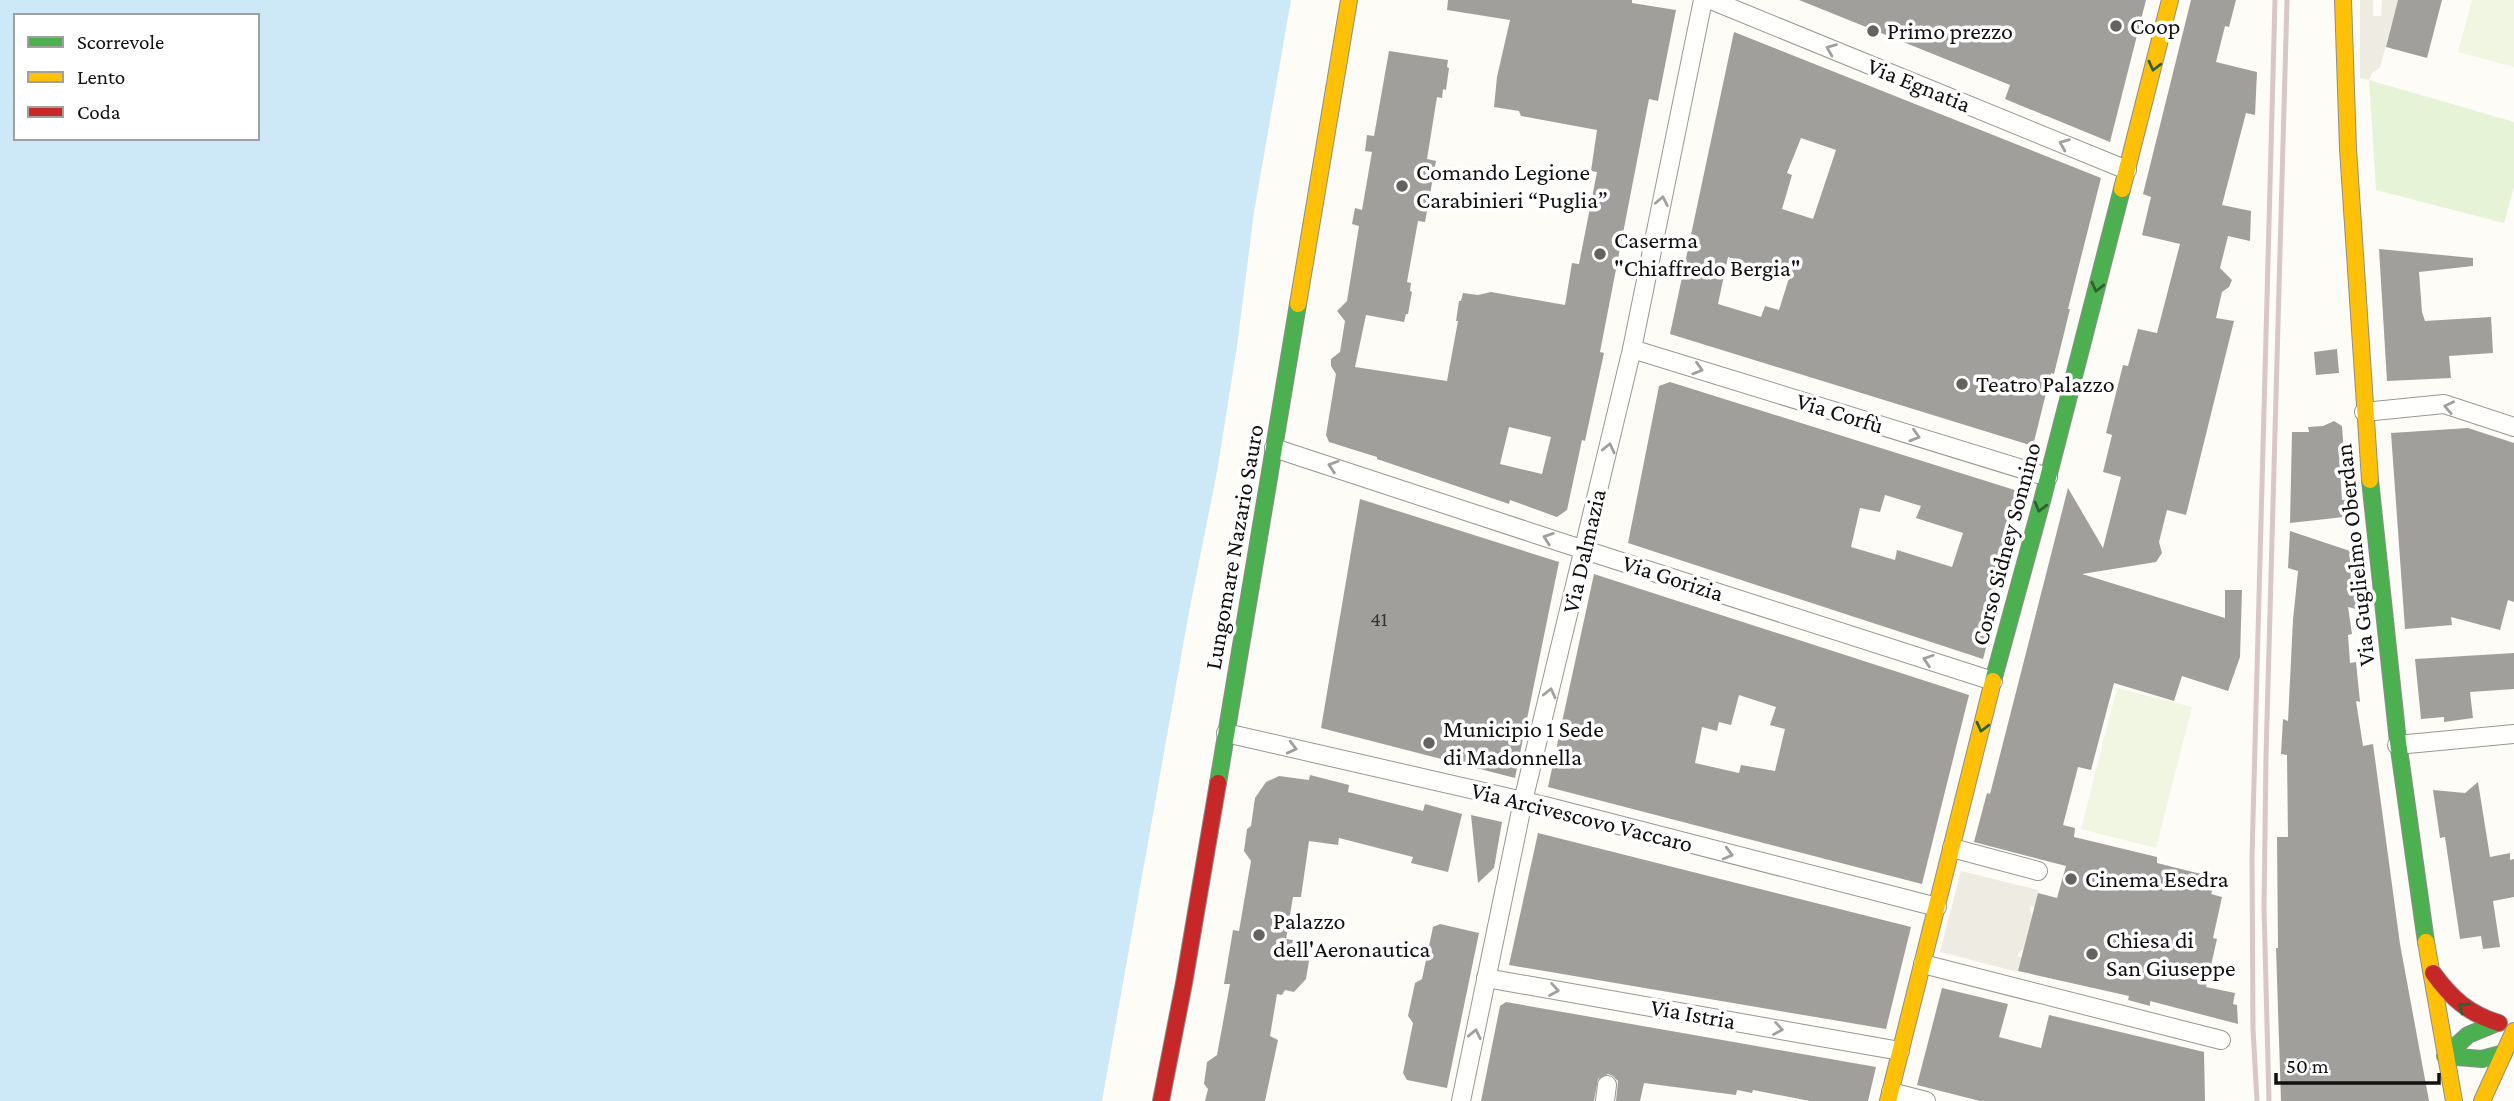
<svg xmlns="http://www.w3.org/2000/svg" width="2514" height="1101" viewBox="0 0 2514 1101" font-family="'Crimson Pro',serif">
  <style>
    .green { fill: #e7f3d7 }
    .pitch { fill: #f0f6e1 }
    .plaza { fill: #edebe2 }
    .water { fill: #cde8f7; fill-rule: evenodd }
    .building { fill: #a19f9c; fill-rule: evenodd }
    .lines { fill: none; stroke-linecap: round; stroke-linejoin: round }
    .street-casing { stroke: #979795; stroke-width: 20 }
    .fast-casing { stroke: #8e8d8b; stroke-width: 18 }
    .slow-casing { stroke: #8e8d8b; stroke-width: 18 }
    .jam-casing { stroke: #8e8d8b; stroke-width: 18 }
    .street { stroke: #fffffe; stroke-width: 18 }
    .fast { stroke: #4caf50; stroke-width: 16 }
    .slow { stroke: #ffc107; stroke-width: 16 }
    .jam { stroke: #c62828; stroke-width: 16 }
    .rail { stroke: #d9c6c7; stroke-width: 5 }
    .oneway { stroke: #a0a09f }
    .oneway2 { stroke: #2e6030 }
    .poi-dot { fill: #646362; stroke: #fff; stroke-width: 2.5 }
    .labels { text-anchor: middle; stroke-width: 7; stroke-linejoin: round; paint-order: stroke }
    .number-label { font-size: 21px; fill: #353434 }
    .poi-label { font-size: 24px; fill: #111; stroke: #fff; text-anchor: start }
    .street-label { font-size: 24px; fill: #111; stroke: #fff }
  </style>
  <rect width="100%" height="100%" fill="#fdfcf7"/>
  <!-- green -->
  <path class="green" d="M2369 80 2514 122V187L2504 223 2376 190Z"/>
  <!-- pitch -->
  <g class="pitch">
    <path d="M2472 0H2514V67L2458 52Z"/>
    <path d="M2117 688 2192 707 2156 848 2081 829Z"/>
  </g>
  <!-- plaza -->
  <g class="plaza">
    <path d="M2360 0H2373V16H2381L2382 0H2398L2380 68 2372 73 2369 80 2360 78Z"/>
    <path d="M1961 871 2038 890 2036 907 2030 906 2029 908 2032 915 2023 950H2021L2017 956 2022 958 2018 972 1940 952Z"/>
  </g>
  <!-- water -->
  <path class="water" d="M0 0H1291L1254 212 1237 346 1217 472 1189 612 1102 1101H0ZM16 16H257V138H16Z"/>
  <!-- building -->
  <g class="building">
    <path d="M1448 0H1632V3L1676 10 1658 101 1649 99 1600 352 1604 353 1585 441 1582 440 1567 510 1557 517 1510 500 1509 504 1377 459V457L1329 442 1326 435 1336 374 1331 366V359L1340 352 1345 321 1337 311 1347 301 1359 226 1352 224 1355 208 1362 210 1372 152 1365 151 1367 135 1374 136 1389 51 1448 60 1447 67 1449 68 1446 90 1443 89 1442 98 1437 97 1427 159 1436 161 1425 222 1418 221 1407 282 1411 283 1410 291 1412 292 1408 314H1406L1404 322 1366 315 1355 367 1447 381 1458 321H1456L1459 301H1461L1463 293 1478 295 1491 292 1565 305 1572 263 1579 264 1597 172 1591 171 1597 130 1521 116 1519 111 1494 107 1497 77 1510 20 1447 10ZM1509 427 1551 437 1542 474 1500 464Z"/>
    <path d="M1799 0H2146L2110 142 2005 99 2010 85Z"/>
    <path d="M2191 0H2236L2229 27 2225 26 2216 62 2257 72 2255 115 2246 113 2222 205 2251 211 2250 241 2228 236 2220 268 2232 280 2229 287 2222 292 2216 318 2234 321 2186 515 2167 510 2159 542 2162 553 2156 562 2082 574 2225 618V590H2242L2240 657 2228 691 2182 676 2174 701 2114 683 2091 770 2078 767 2063 825 2075 828 2074 837 2157 857V863L2217 878 2211 894 2222 897 2213 938 2217 939 2206 987 2235 993 2233 1004 2237 1005 2238 1024 2150 1001V1006L2128 1000 2129 996 2018 971 2038 893 2057 898 2066 866 1974 842 1987 793 1990 794 2068 488 2103 548 2121 477 2103 472 2112 435 2106 433 2123 365 2128 366 2138 329 2157 333 2180 244 2142 235 2151 197 2143 194Z"/>
    <path d="M2398 0H2442L2427 58 2386 47Z"/>
    <path d="M1734 32 2101 178 2068 309H2070L2054 374 2051 373 2033 446 1670 334ZM1801 138 1836 150 1813 219 1782 209 1792 175 1787 173ZM1728 257 1789 278 1779 310 1765 306 1761 317 1718 304Z"/>
    <path d="M2379 249 2473 258V266L2419 272 2422 312 2425 321 2491 317 2493 353 2449 356 2451 378 2387 381Z"/>
    <path d="M2337 349 2339 373 2316 375 2314 352Z"/>
    <path d="M1670 382 2021 492 1985 639 1988 640 1983 659 1628 543 1659 386ZM1885 495 1921 506 1916 518 1963 533 1952 567 1897 550 1895 560 1851 547 1860 508 1880 512Z"/>
    <path d="M2334 421 2342 426 2344 454 2339 455 2342 500 2351 499 2353 516 2290 523 2292 432H2309L2308 427 2323 426Z"/>
    <path d="M2468 428 2514 443V602L2508 600 2500 630 2451 617 2452 625 2405 629 2391 433Z"/>
    <path d="M1360 499 1559 562 1515 778 1321 728Z"/>
    <path d="M2290 531 2350 551 2351 585H2354L2356 609 2348 607 2352 634 2348 635 2350 663 2356 662 2360 702 2356 701 2363 746 2373 744 2400 944 2429 1101H2281L2276 948H2278L2277 837H2288L2287 755 2281 754 2283 719 2288 721 2293 620 2298 571 2288 568Z"/>
    <path d="M1594 574 1969 695 1922 884 1548 787ZM1739 695 1776 707 1770 725 1785 729 1775 771 1741 765 1739 773 1695 763 1702 727 1717 731 1719 722 1731 725Z"/>
    <path d="M2514 653V689L2470 692 2473 718 2444 722V717L2421 719 2415 659Z"/>
    <path d="M1310 775 1349 785 1348 792 1423 811 1425 804 1462 814 1448 872 1411 863 1413 857 1339 838 1338 845 1309 841 1301 897H1293L1286 939 1293 940 1292 944 1302 945 1309 961 1306 979 1294 992 1285 990 1282 995 1277 994 1270 1036 1278 1040 1265 1101H1205L1208 1089 1204 1084 1207 1062 1217 1055 1230 984H1224L1233 930 1239 931 1251 861 1244 851 1247 829 1251 826 1255 798 1266 782 1279 776 1309 780Z"/>
    <path d="M2478 782 2490 857 2510 853V860L2514 859V897L2493 901 2500 947 2483 949 2481 936 2460 939 2445 837 2440 838 2433 790 2465 793Z"/>
    <path d="M1471 815 1502 822 1494 868 1478 883Z"/>
    <path d="M1538 833 1911 927 1886 1029 1509 965Z"/>
    <path d="M1440 924 1479 933 1447 1088 1407 1080 1403 1073 1413 1023 1408 1016 1415 983 1422 979 1433 927Z"/>
    <path d="M1942 988 2008 1004 1999 1037 2041 1048 2049 1015 2204 1052 2205 1101H1980L1917 1085Z"/>
    <path d="M1506 1002 1745 1044 1876 1067 1868 1101H1810L1753 1090 1752 1093 1737 1090 1736 1095 1644 1083 1640 1101H1616L1618 1081 1613 1076 1608 1074 1598 1079 1594 1101H1481L1500 1006Z"/>
  </g>
  <g class="lines">
    <!-- street casing -->
    <g class="street-casing">
      <g id="street">
        <path d="M1711 0 2127 170"/>
        <path d="M1632 349 2048 477"/>
        <path d="M2364 412 2444 404 2514 427"/>
        <path d="M1274 448 1566 544 1993 681"/>
        <path d="M1226 733 1545 806 1937 907"/>
        <path d="M2397 745 2514 734"/>
        <path d="M1952 848 2038 871"/>
        <path d="M1923 964 2221 1040"/>
        <path d="M1486 978 1900 1051"/>
        <path d="M1891 1092 1926 1101"/>
        <path d="M1461 1101 1523 801 1632 349 1703 0"/>
        <path d="M1605 1101 1607 1085"/>
      </g>
    </g>
    <!-- fast casing -->
    <g class="fast-casing">
      <g id="fast">
        <path d="M2370 480 2398 742 2426 942"/>
        <path d="M1993 681 2042 501 2122 189"/>
        <path d="M1218 783 1298 304"/>
        <path d="M2497 1023 2468 1035 2445 1056 2482 1059 2504 1053"/>
      </g>
    </g>
    <!-- slow casing -->
    <g class="slow-casing">
      <g id="slow">
        <path d="M2343 0 2348 149 2370 480"/>
        <path d="M2122 189 2170 0"/>
        <path d="M1298 304 1349 0"/>
        <path d="M2426 942 2454 1101"/>
        <path d="M1888 1101 1993 681"/>
        <path d="M2482 1101 2514 1031"/>
      </g>
    </g>
    <!-- jam casing -->
    <g class="jam-casing">
      <g id="jam">
        <path d="M2433 973C2451 998 2469 1014 2499 1023"/>
        <path d="M1161 1101 1184 983 1218 783"/>
      </g>
    </g>
    <!-- street -->
    <use href="#street" class="street"/>
    <!-- fast -->
    <use href="#fast" class="fast"/>
    <!-- slow -->
    <use href="#slow" class="slow"/>
    <!-- jam -->
    <use href="#jam" class="jam"/>
    <!-- rail -->
    <g class="rail">
      <path d="M2257 1101 2253 1029 2252 857 2275 0"/>
      <path d="M2269 1101 2264 908 2266 756 2287 0"/>
    </g>
  </g>
  <!-- one-way arrows -->
  <defs><path id="oneway-chevron" d="M-2-3.5L2.5 0L-2 3.5" fill="none" stroke-width="1.6" stroke-linecap="round" stroke-linejoin="round" transform="scale(1.75)"/></defs>
  <g class="oneway">
    <use href="#oneway-chevron" transform="translate(1831 49) rotate(-158)"/>
    <use href="#oneway-chevron" transform="translate(2064 144) rotate(-158)"/>
    <use href="#oneway-chevron" transform="translate(1662 201) rotate(-79)"/>
    <use href="#oneway-chevron" transform="translate(1698 369) rotate(17)"/>
    <use href="#oneway-chevron" transform="translate(2449 407) rotate(-168)"/>
    <use href="#oneway-chevron" transform="translate(1915 436) rotate(17)"/>
    <use href="#oneway-chevron" transform="translate(1609 448) rotate(-77)"/>
    <use href="#oneway-chevron" transform="translate(1333 466) rotate(-162)"/>
    <use href="#oneway-chevron" transform="translate(1548 538) rotate(-161)"/>
    <use href="#oneway-chevron" transform="translate(1928 660) rotate(-162)"/>
    <use href="#oneway-chevron" transform="translate(1550 693) rotate(-77)"/>
    <use href="#oneway-chevron" transform="translate(1292 748) rotate(14)"/>
    <use href="#oneway-chevron" transform="translate(1728 854) rotate(15)"/>
    <use href="#oneway-chevron" transform="translate(1554 990) rotate(10)"/>
    <use href="#oneway-chevron" transform="translate(1778 1029) rotate(10)"/>
    <use href="#oneway-chevron" transform="translate(1475 1034) rotate(-78)"/>
  </g>
  <g class="oneway2">
    <use href="#oneway-chevron" transform="translate(2154 66) rotate(104)"/>
    <use href="#oneway-chevron" transform="translate(2097 287) rotate(104)"/>
    <use href="#oneway-chevron" transform="translate(2040 507) rotate(105)"/>
    <use href="#oneway-chevron" transform="translate(1982 727) rotate(104)"/>
    <use href="#oneway-chevron" transform="translate(2463 1007) rotate(-143)"/>
  </g>
  <!-- markers -->
  <g class="poi-dot">
    <circle cx="2116" cy="26" r="7"/>
    <circle cx="1873" cy="31" r="7"/>
    <circle cx="1402" cy="186" r="7"/>
    <circle cx="1600" cy="254" r="7"/>
    <circle cx="1962" cy="384" r="7"/>
    <circle cx="1429" cy="743" r="7"/>
    <circle cx="2071" cy="879" r="7"/>
    <circle cx="1259" cy="935" r="7"/>
    <circle cx="2092" cy="954" r="7"/>
  </g>
  <g class="labels">
    <!-- number labels -->
    <g class="number-label">
      <text x="1379" y="626">41</text>
    </g>
    <!-- poi labels -->
    <g class="poi-label">
      <text x="2130" y="34">Coop</text>
      <text x="1887" y="39">Primo prezzo</text>
      <text x="1416" y="180">Comando Legione<tspan x="1416" dy="28">Carabinieri “Puglia”</tspan></text>
      <text x="1614" y="248">Caserma<tspan x="1614" dy="28">"Chiaffredo Bergia"</tspan></text>
      <text x="1976" y="392">Teatro Palazzo</text>
      <text x="1443" y="737">Municipio 1 Sede<tspan x="1443" dy="28">di Madonnella</tspan></text>
      <text x="2085" y="887">Cinema Esedra</text>
      <text x="1273" y="929">Palazzo<tspan x="1273" dy="28">dell'Aeronautica</tspan></text>
      <text x="2106" y="948">Chiesa di<tspan x="2106" dy="28">San Giuseppe</tspan></text>
    </g>
    <!-- street labels -->
    <g class="street-label">
      <text transform="translate(1919 85) rotate(22)" y="8">Via Egnatia</text>
      <text transform="translate(1840 413) rotate(17)" y="8">Via Corfù</text>
      <text transform="translate(2006 544) rotate(-75)" y="8">Corso Sidney Sonnino</text>
      <text transform="translate(1234 547) rotate(-80)" y="8">Lungomare Nazario Sauro</text>
      <text transform="translate(1584 551) rotate(-77)" y="8">Via Dalmazia</text>
      <text transform="translate(2355 555) rotate(-96)" y="8">Via Guglielmo Oberdan</text>
      <text transform="translate(1673 578) rotate(18)" y="8">Via Gorizia</text>
      <text transform="translate(1582 817) rotate(14)" y="8">Via Arcivescovo Vaccaro</text>
      <text transform="translate(1693 1014) rotate(10)" y="8">Via Istria</text>
    </g>
  </g>
  <!-- legend -->
  <rect x="14" y="14" width="245" height="126" fill="#ffffff" stroke="#a0a0a0" stroke-width="2"/>
  <rect x="28" y="37" width="35" height="10" fill="#4caf50" stroke="#a0a0a0" stroke-width="2"/>
  <text x="77" y="49" font-size="21" fill="#111111">Scorrevole</text>
  <rect x="28" y="72" width="35" height="10" fill="#ffc107" stroke="#a0a0a0" stroke-width="2"/>
  <text x="77" y="84" font-size="21" fill="#111111">Lento</text>
  <rect x="28" y="107" width="35" height="10" fill="#c62828" stroke="#a0a0a0" stroke-width="2"/>
  <text x="77" y="119" font-size="21" fill="#111111">Coda</text>
  <!-- scale -->
  <path d="M2276 1073v10h163v-10" fill="none" stroke="#111111" stroke-width="3.5"/>
  <text x="2286" y="1073" font-size="21" fill="#111111" stroke="#ffffff" stroke-width="5" paint-order="stroke">50 m</text>
</svg>
